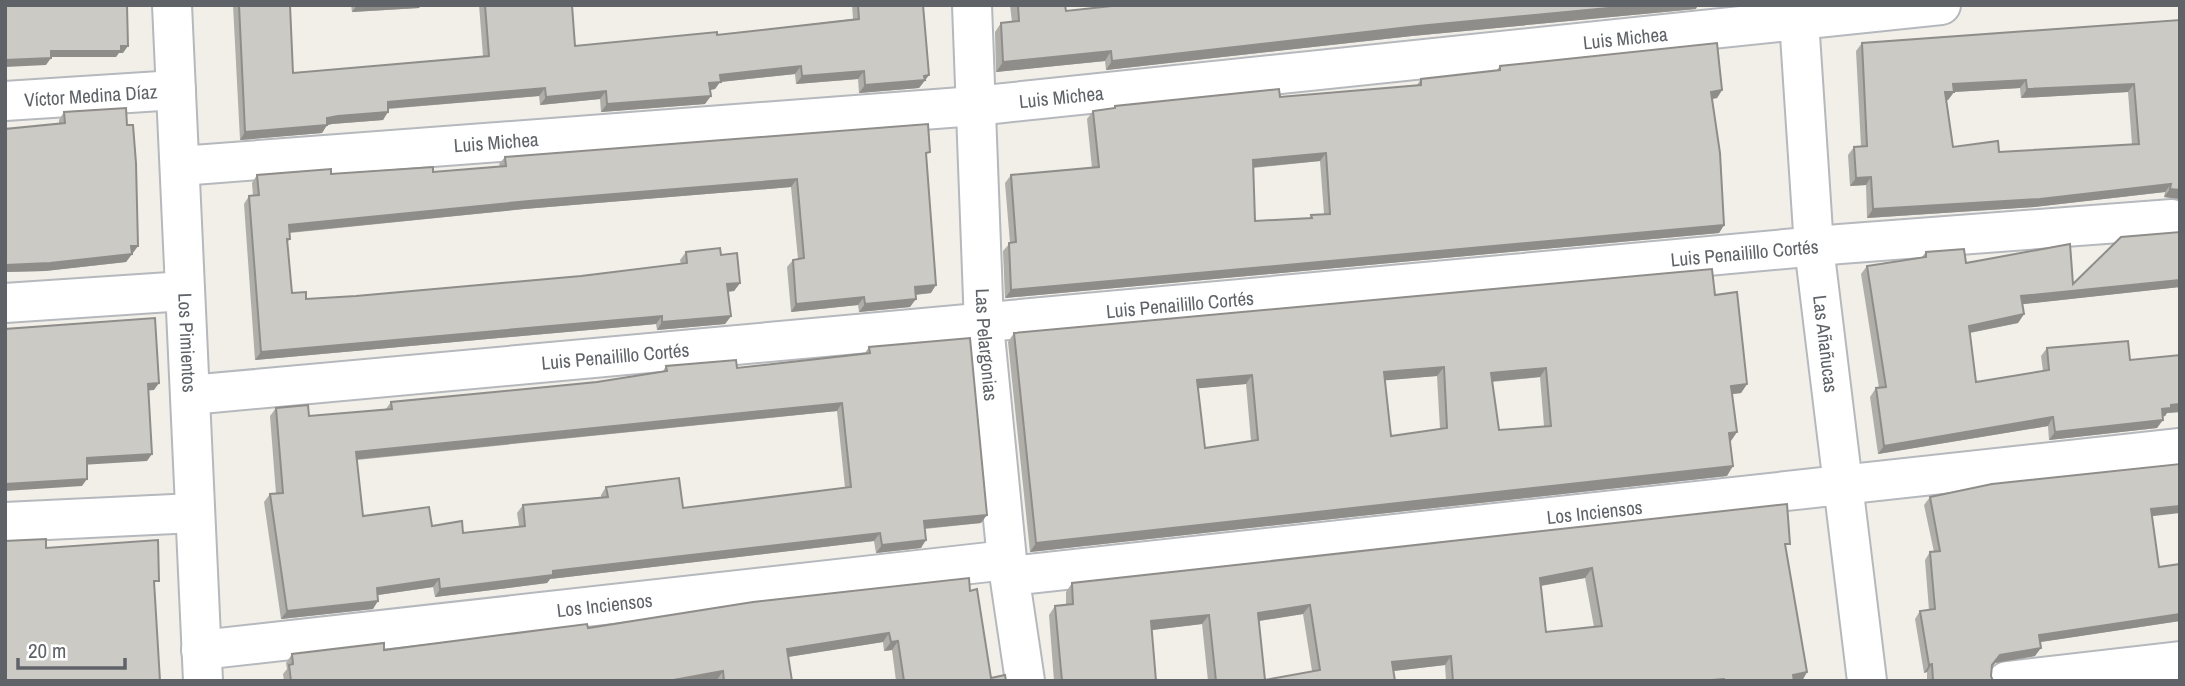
<svg xmlns="http://www.w3.org/2000/svg" width="2185" height="686" viewBox="0 0 2185 686" font-family="'Archivo Narrow',sans-serif">
  <style>
    .lines { fill: none; stroke-linecap: round; stroke-linejoin: round }
    .minor-casing { stroke: #b5b8bc; stroke-width: 42 }
    .minor { stroke: #fff; stroke-width: 38 }
    .wall { fill: #afaea9; fill-rule: evenodd }
    .shaded-wall { fill: #8f8d8a }
    .building { fill: #cccac5; stroke: #8f8d8a; stroke-width: 2; fill-rule: evenodd }
    .labels { text-anchor: middle; stroke-width: 5; stroke-linejoin: round; paint-order: stroke }
    .street-label { font-size: 19px; fill: #5f6368; stroke: #fff }
  </style>
  <rect width="100%" height="100%" fill="#f1efe8"/>
  <g class="lines">
    <!-- minor casing -->
    <g class="minor-casing">
      <g id="minor">
        <path id="s1" d="M172 5 203 681"/>
        <path id="s2" d="M972 5 984 325 1007 560 1025 681"/>
        <path id="s3" d="M1798 5 1814 247 1867 681"/>
        <path id="s4" d="M5 101 176 90"/>
        <path id="s5" d="M180 166 975 106 1941 5"/>
        <path d="M5 303 185 291"/>
        <path id="s6" d="M190 395 1840 244 2172 219"/>
        <path d="M5 522 195 513"/>
        <path id="s7" d="M1010 576 2180 448"/>
        <path id="s8" d="M201 650 1007 560"/>
        <path d="M2007 681 2180 661"/>
      </g>
    </g>
    <!-- minor -->
    <use href="#minor" class="minor"/>
  </g>
  <!-- wall -->
  <g class="wall">
    <path d="M233 5H290L293 73 483 56 479 5H572L575 46 717 35 853 19 852 5H923L929 75 919 88 859 93 858 79 796 84 795 74 720 82 715 89 710 90 705 104 601 112 600 99 540 105 539 96 388 109 383 120 332 124 327 125 322 133 240 140Z"/>
    <path d="M351 5H421L419 8 352 12Z"/>
    <path d="M1010 5H1065L1066 11 1696 9 1412 36 1106 70 1105 61 996 72 995 32 1001 23 1012 22Z"/>
    <path d="M2180 16V199L2164 197 2165 192 2034 207 1867 218 1866 185 1850 186 1848 155 1854 147 1861 146 1856 51 1862 43 2178 20ZM2020 88 2021 98 2128 92 2132 144 1999 152 1953 147 1946 100H1948L1954 92Z"/>
    <path d="M1500 66 1722 90 1717 98 1712 99 1724 225 1719 233 1005 298 1003 251 1010 243 1005 183 1011 175 1092 168 1087 119 1093 111 1113 109 1115 106 1280 97 1417 85 1421 79 1497 70ZM1320 161 1324 214 1311 215 1309 219 1255 221 1253 168Z"/>
    <path d="M64 112 127 125 138 246 126 262 45 271 5 272V129L59 124V120Z"/>
    <path d="M505 157 926 158 931 293 916 295 910 307 859 312 858 305 791 312 787 267 793 260 798 259 791 187 524 209 290 233V239L287 243 292 293 306 299 356 296 581 276 681 264 680 260 686 252 721 255 740 283 734 291 728 292 731 316 725 324 657 330 656 324 255 360 244 204 249 196H253L252 183 257 175 433 172 500 166 499 164Z"/>
    <path d="M1926 252 1966 263 2073 284 2180 287 2022 304 2024 314 2018 323 1970 333 1976 382 2043 371 2041 356 2047 348 2130 360 2180 355V412L2167 413 2165 416 2163 417 2157 428 2049 440 2048 426 1878 454 1870 397 1876 388H1879L1861 274 1867 266 1921 258Z"/>
    <path d="M1715 295 1747 384 1741 393 1732 394 1737 432 1730 441 1727 476 1030 552 1008 342 1014 333ZM1437 376 1440 429 1391 436 1385 380ZM1540 377 1544 426 1499 430 1492 382ZM1246 384 1251 441 1205 448 1198 388Z"/>
    <path d="M869 347 981 523 925 529 921 548 876 553 874 541 550 579 547 583 435 597 433 587 378 595 373 609 281 619 264 502 270 494H276L270 416 276 408 309 416 386 409 391 402 597 382 663 371 666 366 737 368 865 353ZM837 411 845 488 683 508 606 487 601 495V497L523 505 517 513 519 526 463 533 432 526 363 516 357 460Z"/>
    <path d="M1930 497 2152 516 2159 567 2180 564V621L2040 642 2035 656 1995 663 1992 666 1991 676 1993 681H1927V672L1924 673 1915 619 1920 611 1929 610 1925 560 1930 552H1934L1924 505Z"/>
    <path d="M1786 550 1807 672 1802 681H1446L1445 665 1393 671 1395 681H1208L1202 624 1151 630 1156 681H1054L1049 615 1055 606 1066 605V592L1072 583ZM1585 578 1594 627 1546 632 1541 586ZM1303 614 1312 671 1265 680 1259 621Z"/>
    <path d="M970 591 991 678 1006 681H896L892 650 884 651 883 642 788 657 792 681H717V680L711 681H284L283 674 287 669 286 663 292 654 384 650Z"/>
  </g>
  <!-- shaded-wall -->
  <g class="shaded-wall">
    <path d="M357 5H421L419 8 352 12Z"/>
    <path d="M1640 5H1698L1696 9 1412 36 1106 70 1112 61 1418 26Z"/>
    <path d="M128 46 123 53H119L116 57H46L51 51Z"/>
    <path d="M1111 51 1105 61 996 72 1003 62Z"/>
    <path d="M51 58 46 65 5 67V60Z"/>
    <path d="M801 66 795 74 720 82 715 89 704 91 709 83 720 75Z"/>
    <path d="M864 71 858 79 796 84 802 76Z"/>
    <path d="M929 75 919 88 859 93 865 85Z"/>
    <path d="M2026 80 2020 88 1954 92 1948 100 1939 101 1953 84Z"/>
    <path d="M2134 84 2128 92 2021 98 2027 89Z"/>
    <path d="M545 88 539 96 382 109 388 102Z"/>
    <path d="M1722 90 1717 98 1706 100 1711 92Z"/>
    <path d="M606 91 600 99 540 105 546 97Z"/>
    <path d="M711 96 705 104 601 112 607 104Z"/>
    <path d="M388 112 383 120 332 124 324 126 327 125 322 133 240 140 245 132 338 116Z"/>
    <path d="M1326 153 1320 161 1247 168 1253 160Z"/>
    <path d="M1871 177 1866 185 1850 186 1856 178Z"/>
    <path d="M797 179 791 187 524 209 284 233 289 225 529 201Z"/>
    <path d="M2171 184 2165 192 2034 207 1867 218 1873 209Z"/>
    <path d="M2170 189 2180 190V199L2164 197Z"/>
    <path d="M1724 225 1719 233 1005 298 1011 290Z"/>
    <path d="M131 246H138L132 254H125Z"/>
    <path d="M132 254 126 262 45 271 5 272V265Z"/>
    <path d="M2180 280V287L2015 305 2021 296Z"/>
    <path d="M740 283 734 291 722 292 727 284Z"/>
    <path d="M936 285 931 293 910 295 915 287Z"/>
    <path d="M864 297 858 305 791 312 796 304Z"/>
    <path d="M916 299 910 307 859 312 865 304Z"/>
    <path d="M2024 314 2018 323 1963 334 1969 326Z"/>
    <path d="M662 316 656 324 255 360 261 352Z"/>
    <path d="M731 316 725 324 657 330 662 322Z"/>
    <path d="M1444 367 1437 376 1378 381 1384 372Z"/>
    <path d="M1546 368 1540 377 1485 382 1491 373Z"/>
    <path d="M1252 375 1246 384 1191 389 1197 380Z"/>
    <path d="M159 383 154 390 143 391 148 384Z"/>
    <path d="M1747 384 1741 393 1725 395 1731 386Z"/>
    <path d="M842 403 837 411 350 460 356 452Z"/>
    <path d="M2180 404V412L2167 413 2165 416 2156 417 2162 409 2171 405Z"/>
    <path d="M2053 417 2048 426 1878 454 1884 446Z"/>
    <path d="M2163 420 2157 428 2049 440 2055 432Z"/>
    <path d="M1737 432 1731 441 1722 442 1729 433Z"/>
    <path d="M152 454 147 461 81 465 87 458Z"/>
    <path d="M1733 466 1727 476 1030 552 1036 543Z"/>
    <path d="M87 479 82 486 5 491V484Z"/>
    <path d="M2180 506V513L2145 517 2151 509Z"/>
    <path d="M987 515 981 523 918 529 924 521Z"/>
    <path d="M880 533 874 541 550 579 547 583 435 597 440 589 553 571Z"/>
    <path d="M926 540 921 548 876 553 882 545Z"/>
    <path d="M1592 568 1585 578 1533 587 1540 578Z"/>
    <path d="M439 579 433 587 371 596 377 588Z"/>
    <path d="M378 601 373 609 281 619 287 611Z"/>
    <path d="M1310 605 1303 614 1252 622 1258 613Z"/>
    <path d="M2180 614V621L2034 643 2039 635Z"/>
    <path d="M1209 615 1202 624 1144 631 1151 621Z"/>
    <path d="M889 633 883 642 781 658 787 649Z"/>
    <path d="M898 641 892 650 884 651 891 642Z"/>
    <path d="M2041 648 2035 656 1995 663 1987 673 2000 655Z"/>
    <path d="M1451 656 1445 665 1385 672 1392 662Z"/>
    <path d="M1932 664 1927 672 1924 673 1929 665Z"/>
    <path d="M723 671 717 680 711 681H668Z"/>
    <path d="M1807 672 1802 681H1788L1793 675Z"/>
  </g>
  <!-- building -->
  <g class="building">
    <path d="M5 5H127L128 46H121V51H51V58L5 60Z"/>
    <path d="M239 5H290L293 73 489 56 485 5H572L575 46 717 32V35L859 19 858 5H923L929 75 924 76 925 80 865 85 864 71 802 76 801 66 720 75 721 82 709 83 711 96 607 104 606 91 546 97 545 88 388 102V112L338 116 327 118V125L245 132Z"/>
    <path d="M1018 5H1065L1066 11 1121 5H1640L1418 26 1112 61 1111 51 1003 62 1001 23 1019 21Z"/>
    <path d="M2180 20V190L2170 189 2171 184 2040 199 1873 209 1871 177 1856 178 1854 147 1867 146 1862 43ZM2026 80 2027 89 2134 84 2139 144 1999 152 1998 141 1953 147 1945 92H1954L1953 84Z"/>
    <path d="M1717 43 1722 90 1711 92 1720 153 1724 225 1011 290 1009 243 1016 242 1011 175 1099 167 1093 111 1115 108V106L1279 89 1280 97 1421 85V79L1500 70V66ZM1326 153 1330 214 1311 215 1312 218 1255 221 1253 160Z"/>
    <path d="M126 108 127 125H133L136 163 138 246H131L132 254 50 263 5 265V129L65 123 64 112Z"/>
    <path d="M928 124 930 152 926 153 936 285 915 287 916 299 865 304 864 297 796 304 793 260 804 258 797 179 529 201 289 225 290 239H287L292 293 306 292V299L356 296 581 276 687 263 686 252 720 248 721 255 737 253 740 283 727 284 731 316 662 322V316L261 352 249 196 259 195 257 175 331 169V174L433 167V172L506 166 505 157Z"/>
    <path d="M2180 232V280L2021 296 2024 314 1969 326 1976 382 2049 370 2047 348 2128 341 2130 360 2180 355V404L2171 405V408L2162 409 2163 420 2055 432 2053 417 1884 446 1876 388 1886 387 1867 266 1926 257V252L1964 249 1966 263 2070 244 2073 284 2121 237Z"/>
    <path d="M1712 269 1715 295 1737 292 1747 384 1731 386 1737 432 1729 433 1733 466 1036 543 1014 333ZM1444 367 1447 428 1391 436 1384 372ZM1546 368 1551 426 1499 430 1491 373ZM1252 375 1258 440 1205 448 1197 380Z"/>
    <path d="M155 318 159 383 148 384 152 454 87 458V479L5 484V329Z"/>
    <path d="M970 338 987 515 924 521 926 540 882 545 880 533 553 571V575L440 589 439 579 377 588 378 601 287 611 270 494 283 493 276 408 308 405 309 416 392 409 391 402 597 382 667 371 666 366 736 360 737 368 870 353 869 347ZM842 403 851 487 683 508 679 478 606 487 608 497 523 505 525 526 463 533 462 521 432 526 429 507 363 516 356 452Z"/>
    <path d="M2180 464V506L2151 509 2159 567 2180 564V614L2039 635 2041 648 2000 655 1992 665 1991 676 1993 681H1933L1932 664 1929 665 1920 611 1935 609 1930 552 1940 551 1930 497 1992 484Z"/>
    <path d="M1787 504 1790 544H1785L1807 672 1793 675 1794 681H1725L1724 679 1699 681H1453L1451 656 1392 662 1395 681H1216L1209 615 1151 621 1156 681H1062L1055 606 1073 604 1072 583ZM1592 568 1602 626 1546 632 1540 578ZM1310 605 1320 670 1265 680 1258 613Z"/>
    <path d="M46 539V548L158 540 159 581H154L160 681H5V541Z"/>
    <path d="M969 578 970 591 977 589 991 678 1005 675 1006 681H904L898 641 891 642 889 633 787 649 792 681H724L723 671 668 681H291L289 665 293 664 292 654 384 643V650L587 624 588 628 753 602Z"/>
  </g>
  <g class="labels">
    <!-- street labels -->
    <g class="street-label">
      <text dy="7" stroke="none"><textPath href="#s5" startOffset="1451">Luis Michea</textPath></text>
      <text dy="7" stroke="none"><textPath href="#s4" startOffset="86">Víctor Medina Díaz</textPath></text>
      <text dy="7" stroke="none"><textPath href="#s5" startOffset="884">Luis Michea</textPath></text>
      <text dy="7" stroke="none"><textPath href="#s5" startOffset="317">Luis Michea</textPath></text>
      <text dy="7" stroke="none"><textPath href="#s6" startOffset="1561">Luis Penailillo Cortés</textPath></text>
      <text dy="7" stroke="none"><textPath href="#s6" startOffset="994">Luis Penailillo Cortés</textPath></text>
      <text dy="7" stroke="none"><textPath href="#s1" startOffset="338">Los Pimientos</textPath></text>
      <text dy="7" stroke="none"><textPath href="#s2" startOffset="340">Las Pelargonias</textPath></text>
      <text dy="7" stroke="none"><textPath href="#s3" startOffset="340">Las Añañucas</textPath></text>
      <text dy="7" stroke="none"><textPath href="#s6" startOffset="427">Luis Penailillo Cortés</textPath></text>
      <text dy="7" stroke="none"><textPath href="#s7" startOffset="588">Los Inciensos</textPath></text>
      <text dy="7" stroke="none"><textPath href="#s8" startOffset="406">Los Inciensos</textPath></text>
    </g>
  </g>
  <!-- border -->
  <rect width="2185" height="686" fill="none" stroke="#5f6368" stroke-width="14"/>
  <!-- scale -->
  <path d="M18 658v10h107v-10" fill="none" stroke="#5f6368" stroke-width="3.5"/>
  <text x="28" y="658" font-size="21" fill="#5f6368" stroke="#ffffff" stroke-width="5" paint-order="stroke">20 m</text>
</svg>
